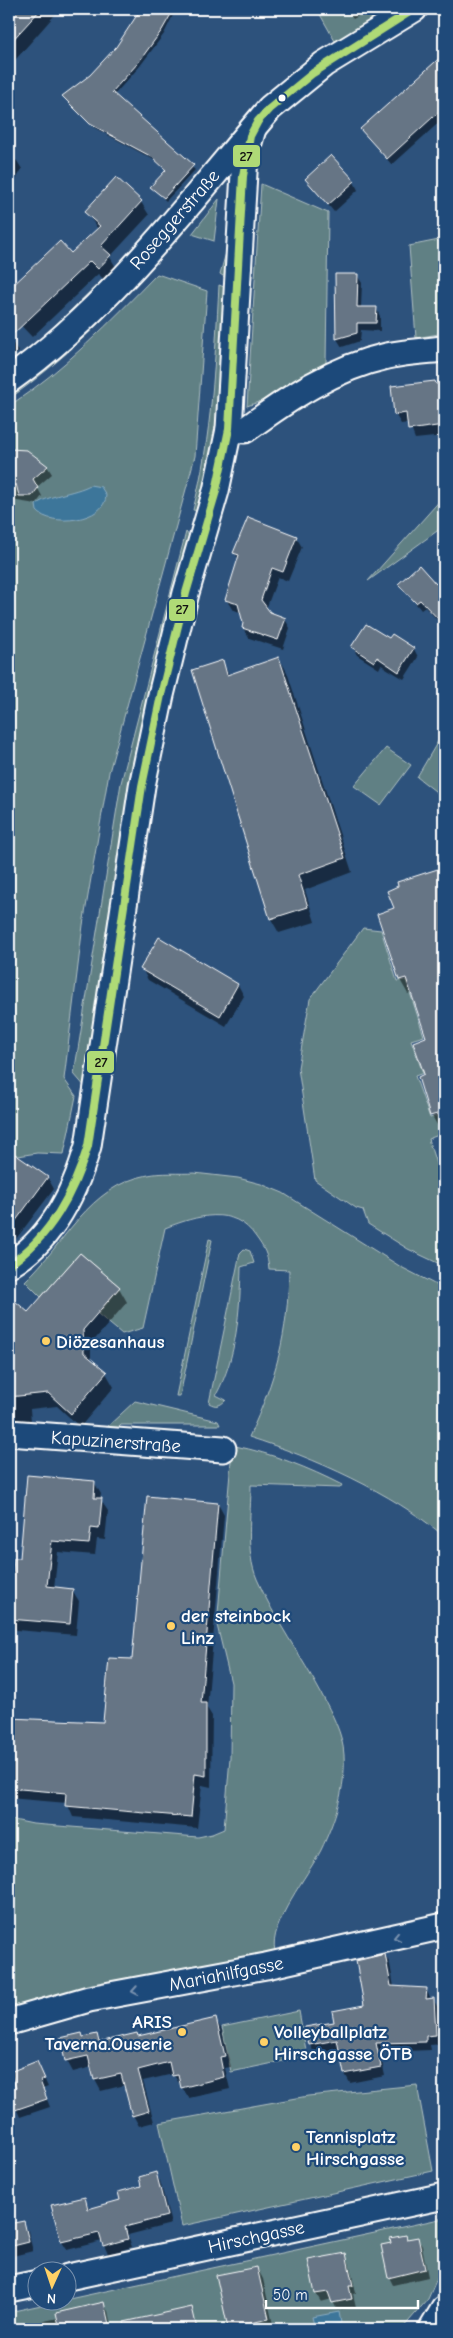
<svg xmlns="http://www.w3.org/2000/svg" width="453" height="2338" viewBox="0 0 453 2338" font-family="'Comic Neue',sans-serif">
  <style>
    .green { fill: #608084; stroke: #b0c0c2 }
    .water { fill: #3e769a; stroke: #8badc2 }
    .shadow { fill: #0007 }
    .building { fill: #667485; stroke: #fff }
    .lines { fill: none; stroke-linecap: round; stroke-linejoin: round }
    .minor-casing { stroke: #fff; stroke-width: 29 }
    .minor { stroke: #1f4a7a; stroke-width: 25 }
    .bus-1-casing { stroke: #1f4a7a; stroke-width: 11 }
    .bus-1 { stroke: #afda76; stroke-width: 8 }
    .oneway { stroke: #7992af }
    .bus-dot { fill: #fff; stroke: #1f4a7a; stroke-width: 2 }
    .poi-dot { fill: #ffd166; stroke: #1f4a7a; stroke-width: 2 }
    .labels { text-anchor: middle; stroke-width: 4.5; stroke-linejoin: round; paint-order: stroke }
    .street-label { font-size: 19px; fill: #fff; stroke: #1f4a7a }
    .poi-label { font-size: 19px; font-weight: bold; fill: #fff; stroke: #1f4a7a; text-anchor: start }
    .line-badge { stroke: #1f4a7a; stroke-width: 2 }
    .pale-badge-label { font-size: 14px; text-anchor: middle; font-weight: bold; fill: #111 }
  </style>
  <rect width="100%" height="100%" fill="#2d527c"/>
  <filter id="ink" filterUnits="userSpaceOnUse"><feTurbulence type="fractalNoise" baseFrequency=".02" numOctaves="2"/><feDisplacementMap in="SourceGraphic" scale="10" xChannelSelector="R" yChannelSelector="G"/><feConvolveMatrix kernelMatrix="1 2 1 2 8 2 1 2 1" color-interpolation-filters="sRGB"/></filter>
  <g filter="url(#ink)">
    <!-- green -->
    <g class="green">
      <path d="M317 9H385L356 31 336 43Z"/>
      <path d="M261 184 328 213 326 363 273 397 247 406Z"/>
      <path d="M219 199 214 241 192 234Z"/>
      <path d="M229 199H233L229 280 220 274 227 249Z"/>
      <path d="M444 239V333L416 338 409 246Z"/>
      <path d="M151 261 155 264C110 314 64 360 9 399V392Z"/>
      <path d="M157 274 207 291 195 456 109 772 83 925 64 1079 76 1096 64 1154 37 1153 18 1156 9 1150V406C65 369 110 322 157 274Z"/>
      <path d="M103 279 107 282 43 345 39 341Z"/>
      <path d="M219 285 229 289 221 393 214 445 198 511 193 510C212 436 215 361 219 285Z"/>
      <path d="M444 496V526L368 581Z"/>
      <path d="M186 532 190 537 86 1088 74 1074 121 783Z"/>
      <path d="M444 731V798L417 777Z"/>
      <path d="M386 748 411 765 381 805 354 786Z"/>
      <path d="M363 928 381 930 397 981 406 980 424 1036 411 1040 423 1073 415 1076 430 1118 444 1113V1133L428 1139 444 1188V1266L408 1249 368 1224 363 1210 356 1208 315 1180 298 1068 310 999Z"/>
      <path d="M194 1173 238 1178 261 1184 283 1193 401 1267 444 1289V1536C391 1492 315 1458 249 1437 276 1378 288 1335 289 1270L269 1269C268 1255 264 1248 256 1237 234 1204 196 1216 165 1228L143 1328 122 1334 98 1314 120 1287 80 1253 41 1297 25 1281C65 1244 88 1186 148 1175 162 1172 179 1174 194 1173Z"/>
      <path d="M209 1239 212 1240 180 1396H176Z"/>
      <path d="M244 1249 250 1251 254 1263 241 1267C240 1310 237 1357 216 1395L226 1400C220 1406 216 1407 209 1403L240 1253Z"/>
      <path d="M135 1401 218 1421 220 1425H121L112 1434 107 1431V1427Z"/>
      <path d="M235 1446C271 1453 309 1468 342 1485L340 1488 251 1485C251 1515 245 1551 257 1579 274 1619 302 1657 322 1695 332 1714 343 1734 344 1755 346 1787 335 1821 321 1850 309 1874 268 1925 275 1951L9 2014V1819L33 1824 198 1837 212 1834 224 1829 230 1758 231 1683 217 1625 231 1461Z"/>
      <path d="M299 2011 307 2056 231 2072 222 2027Z"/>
      <path d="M417 2085 433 2171 182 2226 159 2123 308 2096Z"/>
      <path d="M444 2218V2262L428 2299 402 2329H9V2312Z"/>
    </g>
    <!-- water -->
    <g class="water">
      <path d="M90 485 101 487 106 495C106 522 50 527 37 511L36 505C44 496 76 493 90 485Z"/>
      <path d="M339 2312 341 2323 315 2329 312 2317Z"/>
    </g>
    <!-- shadow -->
    <g class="shadow">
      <path d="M9 9H60L9 67Z"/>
      <path d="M143 9H176L164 34 140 66 114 95 195 170 166 201 152 187 167 171 156 161 93 127 66 100 117 48Z"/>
      <path d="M346 9H371L353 19Z"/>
      <path d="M444 56V118L392 165 362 130Z"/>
      <path d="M9 156 17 161 22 169 9 192Z"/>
      <path d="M307 179 354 182 358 190 334 212Z"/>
      <path d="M141 202 149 215 110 257 117 269 106 281 98 274 32 337 9 313V290L60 243 71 254 98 229 86 212Z"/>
      <path d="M336 275H357L362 283 361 308H376L380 316V331L361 330 360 341 342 347 337 339Z"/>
      <path d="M9 338 19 352 9 359Z"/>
      <path d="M444 384V436L415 439 409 423 401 424 395 414 437 385Z"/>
      <path d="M9 451H20L47 466 52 474 37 487 42 496 36 504 11 500 9 496Z"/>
      <path d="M296 537 302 547 288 581 278 577 266 609 270 614 285 619 290 628 283 649 249 638 243 628 242 613 232 609 226 599 239 560 235 553Z"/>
      <path d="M439 583 444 588 443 626 425 607 421 610 400 584 436 586Z"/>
      <path d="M392 636 414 649 418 657 404 679 381 665 379 669 357 655 353 647 390 640Z"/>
      <path d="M279 658 287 672 352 872 305 890 315 922 279 933 271 919 193 671 222 662 230 676Z"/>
      <path d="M444 868V1128L440 1130 432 1116 419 1077 426 1075 428 1037 413 992 408 994 400 980 396 909 400 887 399 882Z"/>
      <path d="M142 969 238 985 244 996 226 1026 148 980Z"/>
      <path d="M9 1151 48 1178 54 1189 9 1248Z"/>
      <path d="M119 1288 127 1302 91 1344V1360L106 1373 114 1387 80 1427 57 1406 30 1409 31 1421 23 1430 9 1428V1299L28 1314Z"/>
      <path d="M94 1482 101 1494 100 1499 108 1511 105 1540 97 1539 95 1555 58 1552 54 1588 72 1590 79 1601 76 1635 16 1630 10 1618 21 1559Z"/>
      <path d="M218 1504 224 1515 207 1708 212 1716 211 1787 202 1785 197 1828 73 1817 67 1803 9 1798V1719L104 1723Z"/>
      <path d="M385 1955 390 1964 394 1987 426 1989 431 2000 433 1999 439 2009 441 2044 430 2045 431 2050 380 2052 385 2076 350 2083 345 2074 340 2049 315 2054 310 2045 335 2023 365 2006Z"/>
      <path d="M215 2019 222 2030 231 2067 225 2068 230 2089 189 2098 173 2074 143 2081 154 2122 139 2126 133 2115 125 2085 101 2091 95 2080 92 2067 73 2072 67 2061 82 2034 84 2038 97 2035 101 2043 138 2037Z"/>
      <path d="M37 2063 48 2087 43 2089 50 2107 20 2117 9 2092 18 2089Z"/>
      <path d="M155 2173 160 2181 171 2224 128 2235 132 2247 108 2254 102 2241 67 2250 62 2242 53 2206 84 2198 90 2209 122 2201 143 2187Z"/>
      <path d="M23 2222 28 2231 33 2251 9 2257V2226Z"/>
      <path d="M405 2236 408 2240 417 2238 422 2246 428 2277 393 2285 389 2277 393 2244Z"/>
      <path d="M345 2254 349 2262 356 2293 353 2294 356 2307 337 2310 332 2299 321 2302 316 2294 309 2261Z"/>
      <path d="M257 2268 263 2279 274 2329H230Z"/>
      <path d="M103 2304 108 2311 111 2326 191 2309 198 2329H9L58 2318Z"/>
    </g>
    <!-- building -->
    <g class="building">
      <path d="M9 9H41L9 44Z"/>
      <path d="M141 9H174L162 30 138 63 112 92 194 165 164 198 150 187 166 170 152 157 90 124 62 96 90 75 116 47Z"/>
      <path d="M444 54V107L387 159 360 129Z"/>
      <path d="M331 155 355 181 328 205 305 179Z"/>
      <path d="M116 177 142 201 101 246 111 255 98 269 90 261 9 338V289L60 241 71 253 100 226 84 212Z"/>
      <path d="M335 274H358L357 307H377L376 323H357V333L336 339Z"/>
      <path d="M435 381 436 384 444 383V425L408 430 406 413 394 415 391 386Z"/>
      <path d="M9 449 27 450 48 466 33 479 38 488 32 496H19L16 484 9 489Z"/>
      <path d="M248 517 297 536 283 572 272 568 261 600 270 612 286 618 278 640 242 628 243 623 238 604 225 600 239 555 233 553Z"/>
      <path d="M419 565 436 584 444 576V625L420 600 416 603 398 584Z"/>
      <path d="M366 624 389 638 392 634 414 648 399 672 377 657 374 662 351 647Z"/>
      <path d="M279 657 345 858 298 875 308 907 270 919 192 670 223 660 227 675Z"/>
      <path d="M444 867V1112L430 1116 418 1077 424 1074 413 1042 426 1037 406 978 399 980 377 914 394 908 387 891 398 886 397 882Z"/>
      <path d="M159 937 238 984 220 1016 140 969Z"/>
      <path d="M9 1150 48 1177 9 1230Z"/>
      <path d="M80 1253 120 1287 83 1330 84 1353 107 1372 71 1414 48 1393 9 1397V1296L28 1312Z"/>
      <path d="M27 1475 95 1481 94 1498H102L99 1529 91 1528 89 1544 52 1541 47 1586 73 1589 70 1624 9 1619 14 1558H20Z"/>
      <path d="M147 1496 218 1503 201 1703H206V1776L195 1774 191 1817 65 1806 66 1793 9 1788V1718L103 1722 109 1658 132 1659Z"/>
      <path d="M385 1954 391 1986 427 1988 426 1999 434 1998 436 2035 426 2036V2042L376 2043 381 2067 344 2074 337 2040 309 2045 305 2027 334 2022 332 2011 364 2005 356 1961Z"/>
      <path d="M216 2018 225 2056 220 2057 224 2077 181 2088 178 2075 172 2076 169 2062 138 2070 149 2111 132 2116 121 2074 94 2080 88 2056 65 2061 60 2038 82 2033 83 2037 97 2034 99 2042 137 2033 138 2036Z"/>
      <path d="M37 2061 45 2079 40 2081 47 2099 15 2110 9 2091 16 2088 10 2072Z"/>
      <path d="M156 2172 167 2216 125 2227 128 2239 103 2246 99 2233 61 2242 51 2205 85 2197 88 2209 120 2200 118 2192 141 2186 139 2177Z"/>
      <path d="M24 2221 29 2242 9 2247V2224Z"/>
      <path d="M406 2235 407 2239 418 2237 425 2269 388 2278 381 2245 391 2243 390 2238Z"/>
      <path d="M346 2253 353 2286H349L352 2299 332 2303 328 2292 315 2294 308 2260Z"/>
      <path d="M257 2267 269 2319 228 2328 216 2275Z"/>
      <path d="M104 2302 110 2329H60L56 2313Z"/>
      <path d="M192 2307 197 2329H125L124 2322Z"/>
    </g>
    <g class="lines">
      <!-- minor casing -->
      <g class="minor-casing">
        <g id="minor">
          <path d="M9 380C109 309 190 202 270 108L324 64 414 9"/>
          <path d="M229 429 245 430C289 398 333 368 387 356 406 352 425 351 444 349"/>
          <path d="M9 1265C51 1240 75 1192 88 1146L142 786 161 695 186 593 216 491 229 429 245 156 253 129"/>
          <path d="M9 1433 223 1449"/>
          <path d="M9 2022 89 1999 266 1966 444 1926"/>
          <path d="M68 2277 444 2196"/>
          <path d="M9 2289 38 2283"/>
          <path d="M432 2329 444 2309"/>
        </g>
      </g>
      <!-- minor -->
      <use href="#minor" class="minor"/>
      <!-- bus-1 casing -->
      <g class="bus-1-casing">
        <path id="bus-1" d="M9 1265C51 1236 73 1194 88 1146L142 786 161 695 186 593 216 491 229 429 243 176 250 136 258 121 269 109 313 73 414 9"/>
      </g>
      <!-- bus-1 -->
      <use href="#bus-1" class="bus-1"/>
    </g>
    <!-- one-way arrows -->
    <defs><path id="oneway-chevron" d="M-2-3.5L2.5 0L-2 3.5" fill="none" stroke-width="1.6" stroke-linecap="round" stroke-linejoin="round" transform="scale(1.25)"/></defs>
    <g class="oneway">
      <use href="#oneway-chevron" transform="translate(397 1937) rotate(167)"/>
      <use href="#oneway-chevron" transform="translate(135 1991) rotate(170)"/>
    </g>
  </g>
  <!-- markers -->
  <circle class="bus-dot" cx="282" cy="98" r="4.5"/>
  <g class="poi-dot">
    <circle cx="46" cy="1341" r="5"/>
    <circle cx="171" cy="1626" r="5"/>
    <circle cx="182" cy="2032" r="5"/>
    <circle cx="264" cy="2042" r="5"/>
    <circle cx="296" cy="2147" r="5"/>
  </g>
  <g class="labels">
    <!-- street labels -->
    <g class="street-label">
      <text transform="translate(174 219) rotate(-49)" y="7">Roseggerstraße</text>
      <text transform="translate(116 1441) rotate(4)" y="7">Kapuzinerstraße</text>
      <text transform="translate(226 1973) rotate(-11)" y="7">Mariahilfgasse</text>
      <text transform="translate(256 2236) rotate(-12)" y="7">Hirschgasse</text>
    </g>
    <!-- poi labels -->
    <g class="poi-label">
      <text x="56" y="1348">Diözesanhaus</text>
      <text x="181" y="1622">der steinbock<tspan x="181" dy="22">Linz</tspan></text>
      <text x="172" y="2028" text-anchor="end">ARIS<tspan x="172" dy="22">Taverna.Ouserie</tspan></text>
      <text x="274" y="2038">Volleyballplatz<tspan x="274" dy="22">Hirschgasse ÖTB</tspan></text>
      <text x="306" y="2143">Tennisplatz<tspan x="306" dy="22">Hirschgasse</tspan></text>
    </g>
  </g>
  <g class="line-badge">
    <rect x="232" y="144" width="29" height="24" rx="5" fill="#afda76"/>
    <rect x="168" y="598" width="28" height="24" rx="5" fill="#afda76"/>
    <rect x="86" y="1050" width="29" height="24" rx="5" fill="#afda76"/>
  </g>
  <g class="pale-badge-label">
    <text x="246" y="161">27</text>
    <text x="182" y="614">27</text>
    <text x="101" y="1067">27</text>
  </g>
  <!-- margin -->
  <rect width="453" height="2338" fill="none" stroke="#1f4a7a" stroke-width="30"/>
  <rect x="15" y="15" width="423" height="2308" fill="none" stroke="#fff" stroke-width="2" filter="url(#ink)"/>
  <!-- north arrow -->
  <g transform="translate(52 2286) rotate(183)"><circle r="24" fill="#1f4a7a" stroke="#7992af"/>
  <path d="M0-4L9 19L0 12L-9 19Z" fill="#ffd166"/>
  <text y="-8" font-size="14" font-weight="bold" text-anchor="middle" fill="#ffffff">N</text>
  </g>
  <!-- scale -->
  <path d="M266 2300v8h152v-8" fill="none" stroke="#ffffff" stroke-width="2.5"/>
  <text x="273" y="2300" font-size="15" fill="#ffffff" stroke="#1f4a7a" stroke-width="4" paint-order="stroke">50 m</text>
</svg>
